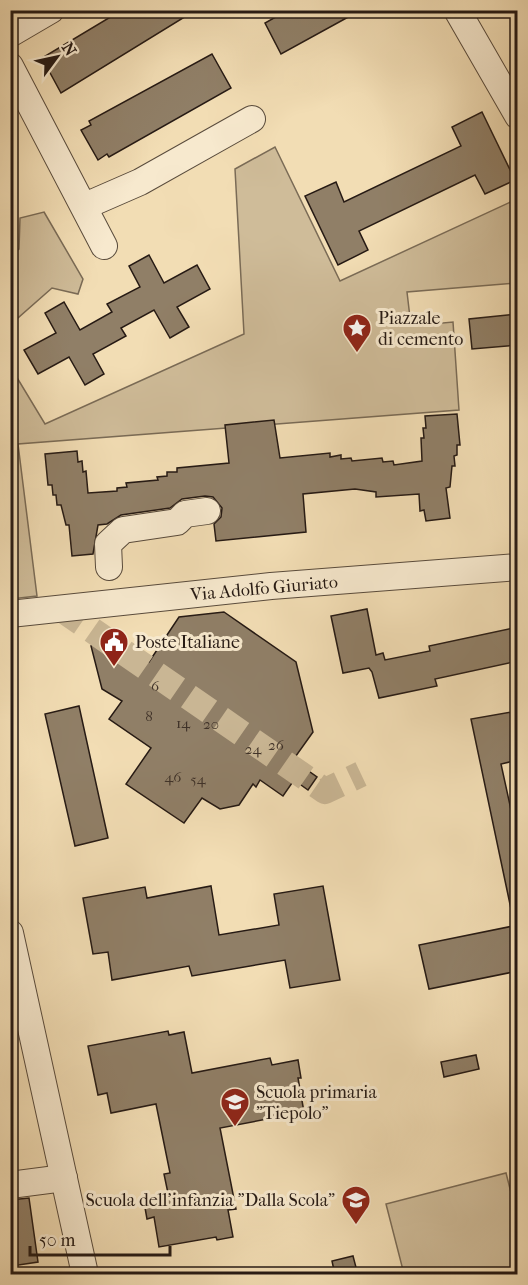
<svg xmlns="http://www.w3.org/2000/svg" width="528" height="1285" viewBox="0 0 528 1285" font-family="'IM FELL French Canon',serif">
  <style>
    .green { fill: #cfbc99; stroke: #7a6b56; stroke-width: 1.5 }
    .building { fill: #907f67; stroke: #261a14; stroke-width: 1.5 }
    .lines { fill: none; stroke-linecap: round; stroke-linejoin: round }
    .minor-tunnel { stroke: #c9b694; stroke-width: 26; stroke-dasharray: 26 13; stroke-linecap: butt }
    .minor-casing { stroke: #594b3c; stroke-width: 28 }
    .minor { stroke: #f7e9ce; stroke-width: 26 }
    .labels { text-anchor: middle; stroke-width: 6; stroke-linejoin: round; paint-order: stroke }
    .number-label { font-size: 15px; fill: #403329 }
    .poi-label { font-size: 18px; fill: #261a14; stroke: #f7e9ce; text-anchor: start }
    .street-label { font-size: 18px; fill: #261a14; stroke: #f7e9ce }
  </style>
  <rect width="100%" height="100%" fill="#f2ddb4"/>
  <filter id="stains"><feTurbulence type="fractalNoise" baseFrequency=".00333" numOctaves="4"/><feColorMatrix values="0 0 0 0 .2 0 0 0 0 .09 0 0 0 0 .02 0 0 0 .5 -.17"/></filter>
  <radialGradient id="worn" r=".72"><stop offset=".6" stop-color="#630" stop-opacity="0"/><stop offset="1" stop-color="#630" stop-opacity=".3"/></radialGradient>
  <!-- green -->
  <g class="green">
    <path d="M275 147 340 281 517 199V283L407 292 411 326 453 322 459 410 18 444 37 596 11 599 10 366 45 424 244 334 235 169Z"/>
    <path d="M44 212 83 279 78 294 52 288 11 324V254L19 249 20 218Z"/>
    <path d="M506 1173 517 1216V1274H404L386 1204Z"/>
  </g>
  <!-- building -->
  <g class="building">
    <path d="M122 10H196L61 93 42 58Z"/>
    <path d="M288 10H361L281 54 265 23Z"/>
    <path d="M212 54 231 88 109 157 107 154 98 160 81 130 91 125 89 121Z"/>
    <path d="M482 112 515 180 485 194 475 175 359 231 368 250 338 265 305 196 336 182 344 202 461 146 452 127Z"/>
    <path d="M149 255 164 283 197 265 210 289 177 307 189 327 170 338 154 310 121 328 126 336 93 354 104 374 85 385 69 357 38 374 24 350 56 333 45 313 64 302 80 330 112 312 107 304 140 287 129 266Z"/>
    <path d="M518 314V345L472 349 469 319Z"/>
    <path d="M457 414 460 445H457V455L454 456 455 466H452L450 487 446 488 450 518 426 521 424 510 420 511 419 494 376 497V492L355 489 303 494 306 532 216 541 214 524 221 517 222 508 213 497 205 496 182 499 170 508 121 515 107 524 98 525 93 554 72 556 69 525H66L61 505H57L56 495H53L52 485H48L45 454 77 451 78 462 82 461 83 472 86 471 88 493 117 491V488L127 487 126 483 158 480 157 477 167 476V472H177V468L229 463 225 425 274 420 280 458 330 453V457L341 455V459L351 458 352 461 382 458 383 462 393 461 394 465 422 461 421 438H424L423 428H426L425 416Z"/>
    <path d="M367 609 376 655 383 653 385 660 430 651 429 646 518 627V670L513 662 435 679 437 686 379 698 372 672 369 668 343 673 331 616Z"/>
    <path d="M224 612 296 662 313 732 293 760 317 777 308 790 294 780 283 796 260 780 256 787 253 784 239 805 220 809 202 798 184 823 126 784 151 748 109 719 122 701 102 689 91 646 103 630 149 662 179 617Z"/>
    <path d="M79 706 108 838 75 846 45 714Z"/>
    <path d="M518 711V760L501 764 518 842V908L511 909 471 719Z"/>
    <path d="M211 886 219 935 279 925 274 894 323 886 340 980 290 988 285 960 192 976 189 966 112 980 108 952 93 954 83 898 145 887 147 898Z"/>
    <path d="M518 925V971L429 989 419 945Z"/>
    <path d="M168 1031 169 1035 184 1032 192 1073 270 1058 272 1065 298 1060 301 1078H298L304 1112 220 1128 236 1209 228 1210 233 1237 217 1240 216 1237 159 1247 154 1217 147 1219 144 1202 169 1198 164 1174 170 1173 156 1104 111 1113 107 1093 98 1095 88 1046Z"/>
    <path d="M476 1055 479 1069 444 1077 441 1062Z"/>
    <path d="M29 1198 38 1262 12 1266 10 1200Z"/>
    <path d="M353 1256 358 1275H335L332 1261Z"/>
  </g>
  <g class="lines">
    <!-- minor-tunnel -->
    <path class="minor-tunnel" d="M60 608 325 791 361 774"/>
    <!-- minor casing -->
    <g class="minor-casing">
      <g id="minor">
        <path d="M457 10 518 116"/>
        <path d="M10 34 51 10"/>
        <path d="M10 66 104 246"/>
        <path d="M85 206 140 182 252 119"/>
        <path d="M109 567 108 544 123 530 177 522 185 514 207 511"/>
        <path d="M10 614 271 586 518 567"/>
        <path d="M10 933 85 1274"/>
        <path d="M10 1185 64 1178"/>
      </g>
    </g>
    <!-- minor -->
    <use href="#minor" class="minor"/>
  </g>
  <!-- icons -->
  <defs>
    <g id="sight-pin" transform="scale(1.5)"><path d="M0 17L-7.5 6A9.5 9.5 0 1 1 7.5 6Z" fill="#8f2418" stroke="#f7e9ce"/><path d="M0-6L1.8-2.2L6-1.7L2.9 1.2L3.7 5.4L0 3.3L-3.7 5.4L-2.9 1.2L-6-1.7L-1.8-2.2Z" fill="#fff"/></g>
    <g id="civic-pin" transform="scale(1.5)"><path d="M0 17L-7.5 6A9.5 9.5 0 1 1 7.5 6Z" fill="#8f2418" stroke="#f7e9ce"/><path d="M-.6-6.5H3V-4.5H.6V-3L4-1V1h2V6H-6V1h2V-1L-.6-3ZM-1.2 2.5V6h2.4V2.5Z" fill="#fff"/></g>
    <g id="school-pin" transform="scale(1.5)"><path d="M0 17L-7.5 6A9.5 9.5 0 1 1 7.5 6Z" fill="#8f2418" stroke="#f7e9ce"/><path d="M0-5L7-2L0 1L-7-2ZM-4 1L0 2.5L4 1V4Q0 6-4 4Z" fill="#fff"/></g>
  </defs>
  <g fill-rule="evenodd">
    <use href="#sight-pin" x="357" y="328"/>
    <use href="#civic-pin" x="114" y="642"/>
    <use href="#school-pin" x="235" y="1102"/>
    <use href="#school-pin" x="356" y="1200"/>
  </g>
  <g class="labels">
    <!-- number labels -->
    <g class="number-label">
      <text x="155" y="691">6</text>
      <text x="149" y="721">8</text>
      <text x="183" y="728">14</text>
      <text x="211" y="729">20</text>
      <text x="276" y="750">26</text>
      <text x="253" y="754">24</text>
      <text x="173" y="782">46</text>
      <text x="198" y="784">54</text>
    </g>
    <!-- poi labels -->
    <g class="poi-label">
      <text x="378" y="324">Piazzale<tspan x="378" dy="21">di cemento</tspan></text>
      <text x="135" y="648">Poste Italiane</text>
      <text x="256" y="1098">Scuola primaria<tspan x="256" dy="21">"Tiepolo"</tspan></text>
      <text x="335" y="1206" text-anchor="end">Scuola dell'infanzia "Dalla Scola"</text>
    </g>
    <!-- street labels -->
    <g class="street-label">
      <text transform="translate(264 588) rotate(-5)" y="6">Via Adolfo Giuriato</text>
    </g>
  </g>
  <!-- margin -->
  <rect width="528" height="1285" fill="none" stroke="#f2ddb4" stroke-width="36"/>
  <rect x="12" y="12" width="504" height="1261" fill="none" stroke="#261a14" stroke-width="3"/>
  <rect x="18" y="18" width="492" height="1249" fill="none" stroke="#261a14" stroke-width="1.5"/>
  <!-- north arrow -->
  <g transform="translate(57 57) rotate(57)" stroke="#f7e9ce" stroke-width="4.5" paint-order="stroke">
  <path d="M0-4.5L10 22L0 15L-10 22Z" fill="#261a14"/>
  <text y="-9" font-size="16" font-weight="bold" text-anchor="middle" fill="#261a14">N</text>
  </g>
  <!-- scale -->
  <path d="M30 1246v9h140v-9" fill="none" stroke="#261a14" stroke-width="3"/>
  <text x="39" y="1246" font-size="18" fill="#261a14" stroke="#f7e9ce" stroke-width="4.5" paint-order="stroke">50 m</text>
  <rect width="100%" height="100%" filter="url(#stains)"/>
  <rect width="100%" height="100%" fill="url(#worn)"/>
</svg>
